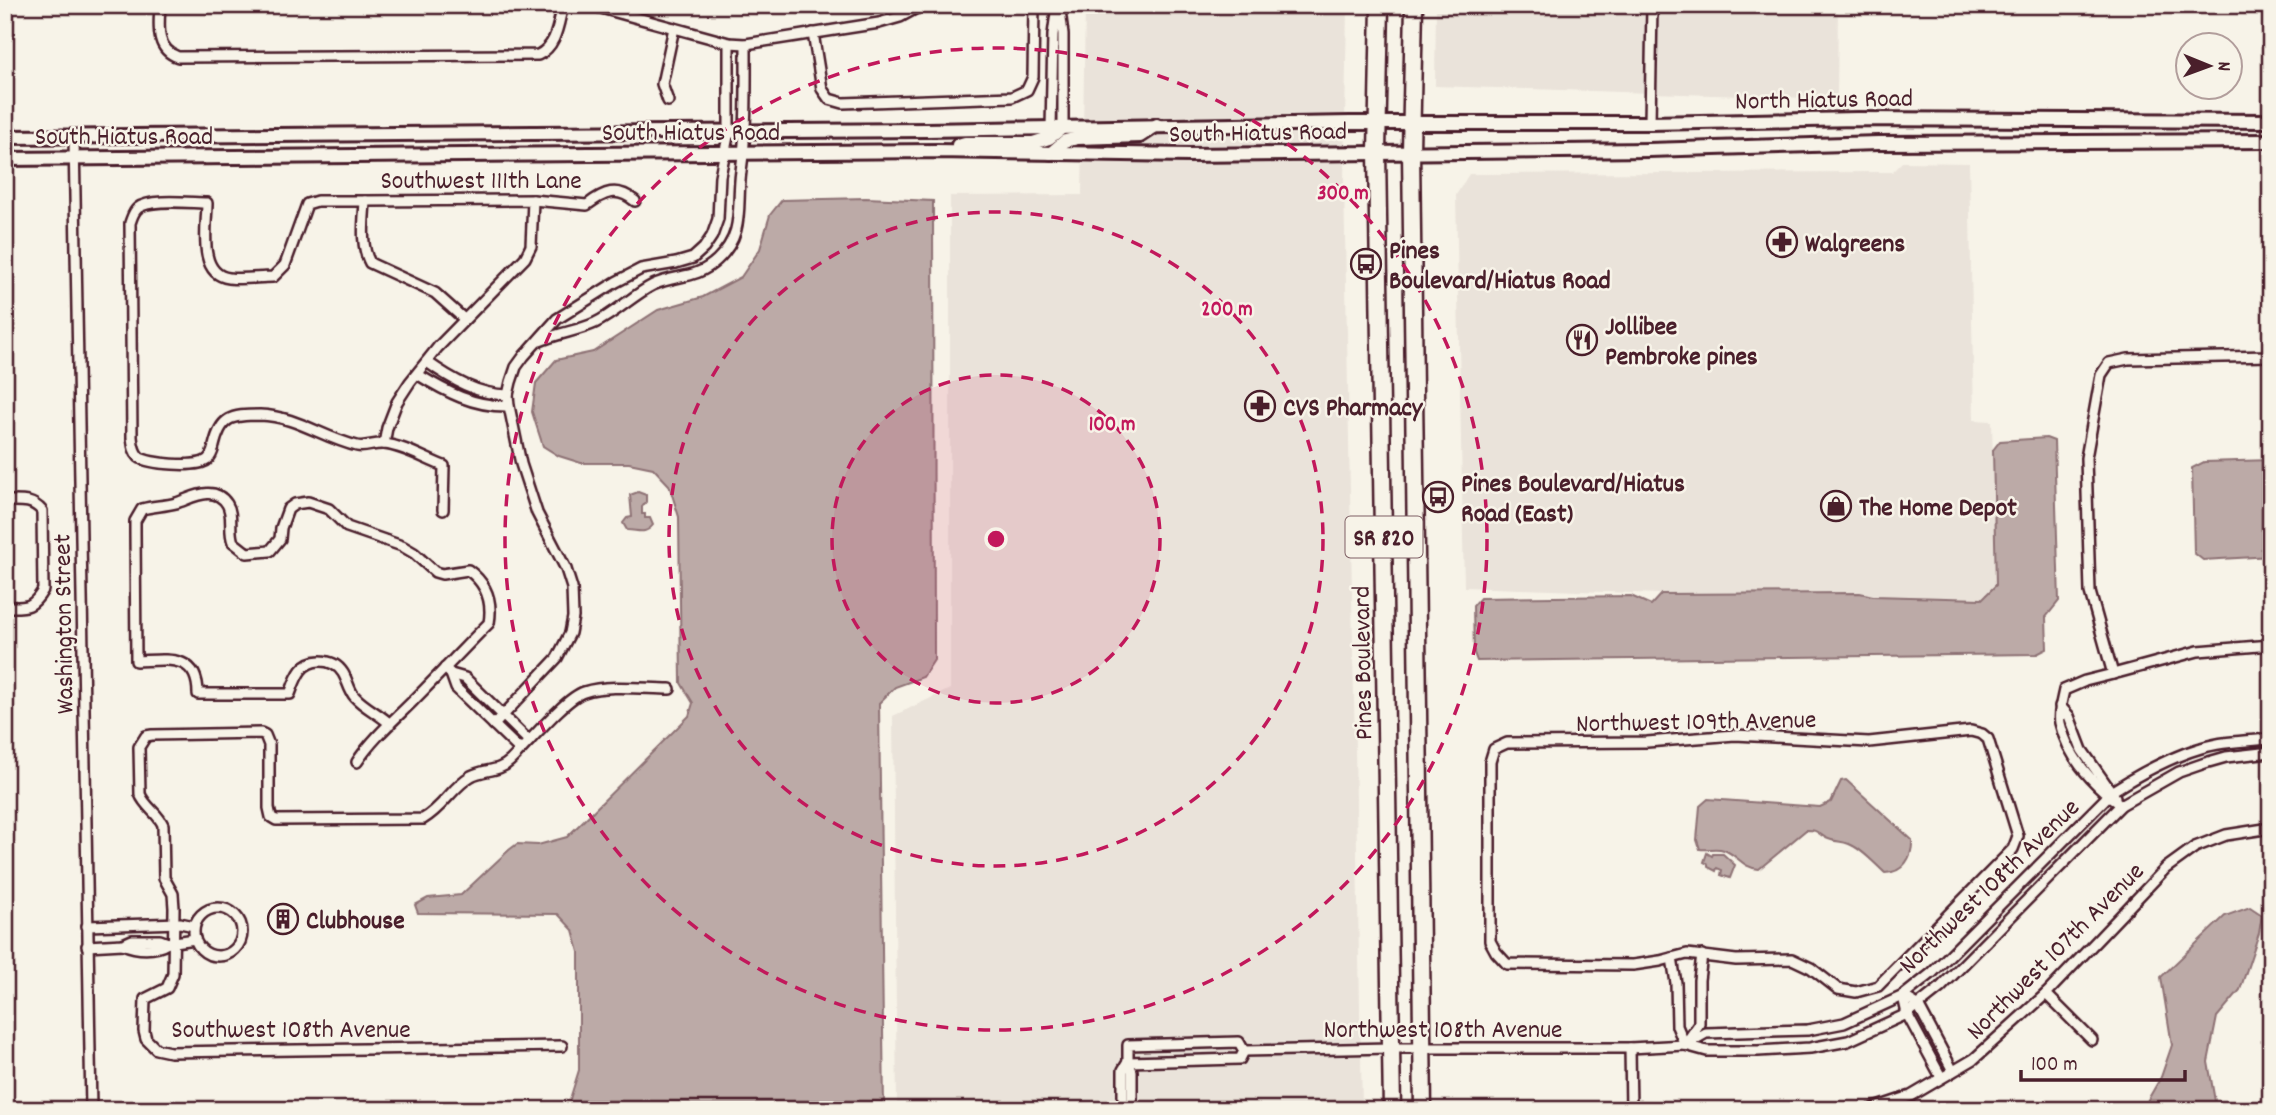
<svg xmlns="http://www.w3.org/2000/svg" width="2276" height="1115" viewBox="0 0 2276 1115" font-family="Dekko,sans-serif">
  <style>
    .built { fill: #eae3da }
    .water { fill: #bcaaa7; stroke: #8e7275; stroke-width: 2 }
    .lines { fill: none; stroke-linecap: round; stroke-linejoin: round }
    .street-casing { stroke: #4a1f2b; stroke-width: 14 }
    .secondary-casing { stroke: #4a1f2b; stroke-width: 18 }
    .highway-casing { stroke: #4a1f2b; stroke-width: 21 }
    .street { stroke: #f7f3e8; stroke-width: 9 }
    .secondary { stroke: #f7f3e8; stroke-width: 12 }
    .highway { stroke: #f7f3e8; stroke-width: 16 }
    .ring { fill: none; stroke: #c2185b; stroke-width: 3.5; stroke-dasharray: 12 9 }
    .labels { text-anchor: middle; stroke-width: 5; stroke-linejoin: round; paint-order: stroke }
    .shield { fill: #f7f3e8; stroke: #7e5f64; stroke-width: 2 }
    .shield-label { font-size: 24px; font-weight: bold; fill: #4a1f2b }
    .street-label { font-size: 26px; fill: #4a1f2b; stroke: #f7f3e8 }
    .poi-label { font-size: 26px; font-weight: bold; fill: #4a1f2b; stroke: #f7f3e8; text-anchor: start }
    .centre { fill: #c2185b; stroke: #f7f3e8; stroke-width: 3.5 }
    .ring-label { font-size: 21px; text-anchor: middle; font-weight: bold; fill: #c2185b; stroke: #f7f3e8; stroke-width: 5; stroke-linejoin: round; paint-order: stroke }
  </style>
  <rect width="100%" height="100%" fill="#f7f3e8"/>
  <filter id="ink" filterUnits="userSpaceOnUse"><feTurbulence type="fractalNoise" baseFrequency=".0143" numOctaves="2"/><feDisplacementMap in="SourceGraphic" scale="14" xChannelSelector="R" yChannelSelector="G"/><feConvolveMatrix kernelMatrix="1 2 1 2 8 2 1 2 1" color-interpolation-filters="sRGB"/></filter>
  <g filter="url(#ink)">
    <!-- built -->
    <g class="built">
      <path d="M1085 5H1347L1344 182 1362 1110H897L893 716 950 689V196L1082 195Z"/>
      <path d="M1436 5H1838L1837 99 1435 86Z"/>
      <path d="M1902 162 1969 163 1974 420 1992 421 1996 585 1982 599 1661 594 1464 587 1456 195 1469 174 1892 172Z"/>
    </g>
    <!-- water -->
    <g class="water">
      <path d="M866 198 933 201 934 660 923 677 895 687 879 703 884 1110H571L570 1099 579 1070V952L573 930 558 914 418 913 415 905 428 898 461 895 509 850 517 844 538 845 567 837 689 716 693 703 681 683 679 517 669 485 653 468 629 463H581L559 456 543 446 532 412 536 383 556 360 593 352 658 310 703 297 741 277 760 249 770 215 782 200Z"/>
      <path d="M2046 438 2054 441 2059 601 2046 617 2047 649 2037 654 1477 661 1474 653 1473 606 1480 598 1631 596 1651 605 1661 594 1860 593 1873 596 1982 599 1996 585 1993 450 2000 441Z"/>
      <path d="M2271 460V556L2203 560 2194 553 2192 468 2204 462Z"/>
      <path d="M638 492 646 495V502L642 507V514H645V518H650L653 525C645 535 638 530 627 530L623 523 627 518 632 517 630 495Z"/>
      <path d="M1846 780 1912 840C1913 857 1903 873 1885 873 1874 863 1862 849 1849 844 1841 841 1834 842 1826 838 1816 832 1818 830 1806 830L1759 869C1741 867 1739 856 1724 850 1717 847 1708 850 1700 849L1697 840 1700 806 1708 799 1820 807 1831 802 1841 781Z"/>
      <path d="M1707 853 1712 856 1713 854H1723L1735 865 1730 878 1721 875 1722 870 1717 868 1716 871 1708 867V864L1704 862Z"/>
      <path d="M2250 907 2262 915 2259 933 2240 990 2217 1017 2208 1062 2215 1101 2221 1110H2132L2146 1103 2161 1077 2172 1045 2161 977 2225 916Z"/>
    </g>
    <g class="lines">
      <!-- street casing -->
      <g class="street-casing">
        <g id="street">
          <path d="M160 5C159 26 155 49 178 57L538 55C557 46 558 24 563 5"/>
          <path d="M590 5 729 43 746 44 879 23 900 17 922 5"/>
          <path d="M1060 10 1063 34V127"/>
          <path d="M813 33 822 89 829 99 843 103 1012 97 1027 90 1033 77 1034 5"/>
          <path d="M668 101 662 84 674 28"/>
          <path d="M1650 123 1652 5"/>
          <path d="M1051 128 1053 35 1057 5"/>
          <path d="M74 138 91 1110"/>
          <path d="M365 201 533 200 587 205C604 192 617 186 635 201"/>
          <path d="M540 341C558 333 578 331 595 323 616 313 633 295 653 285 676 274 696 280 717 260 746 233 736 206 741 171 747 129 746 87 746 44"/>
          <path d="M427 362C451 379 478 395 508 395"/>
          <path d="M417 374C446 392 474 407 509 406"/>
          <path d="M384 444 387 428 397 402 410 382 438 347 525 258 531 246 533 200"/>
          <path d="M5 501C21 501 32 499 42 511L43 590C32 609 26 607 5 607"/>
          <path d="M443 510 444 466C425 459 404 446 384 444 374 443 366 448 357 446 323 438 296 416 260 415 230 415 221 417 214 446 213 451 211 457 207 460 197 468 148 464 139 457 133 451 133 444 132 437L130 223C132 218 133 212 138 208 150 198 191 203 207 203 207 226 197 274 229 278 243 280 259 277 273 277L285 265 307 204 317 201H365C364 221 360 245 370 263L435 293 464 319"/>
          <path d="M445 668 451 674 465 678 529 741"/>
          <path d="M451 674 456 688 520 750"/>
          <path d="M2113 674 2198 651 2271 645"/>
          <path d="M2060 706 2069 716 2082 750 2115 797"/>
          <path d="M494 725 557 658 570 633 573 617 572 588 566 569 537 513 521 464 509 406 508 395 511 382 516 367 524 356 557 319 616 282 641 269 676 263 693 258 704 248 712 236 718 219 720 176 729 131V43"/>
          <path d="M1971 731 1982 734 1988 739 2018 836 2013 849 1878 986 1856 992 1838 989 1811 968 1792 959 1736 960 1687 954 1660 961 1633 965 1507 964 1496 952 1490 941V762L1494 749 1507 743 1647 742 1735 735 1869 742Z"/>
          <path d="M357 762C372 739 393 721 412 702 438 676 463 649 489 623 493 600 486 583 468 570L442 574 435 572 414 553 402 546 347 527 329 509 308 502 295 504 288 509 281 528 280 539 270 551 247 553 233 542C228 530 234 515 227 504 214 484 192 498 176 503 165 506 153 506 142 509L135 521V532L136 661C166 660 198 653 198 694H290C296 678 301 661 320 661 330 661 338 665 343 673 348 681 349 691 355 697 365 708 380 714 390 724"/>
          <path d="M2121 805C2094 785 2068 757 2060 723 2058 712 2062 700 2064 690L2085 681 2113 674 2090 592 2086 458 2101 375 2109 363 2128 359 2271 356"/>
          <circle cx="218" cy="932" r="24"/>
          <path d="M87 926 180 923 194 926"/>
          <path d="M123 944C137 950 155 951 168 943"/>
          <path d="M87 946 123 944 132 940H160L168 943 195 939"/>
          <path d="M1672 958 1676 983 1677 1026 1685 1045"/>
          <path d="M2046 994 2092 1040"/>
          <path d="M1903 996 1918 1005 1953 1071"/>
          <path d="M1903 996 1907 1014 1941 1077"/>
          <path d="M1686 1043 1699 1024V980L1702 955"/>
          <path d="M1685 1045 1707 1051H1758L1810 1048 1848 1041 1907 1014 1940 988 2121 805 2179 772 2205 763 2226 757 2271 752"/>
          <path d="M562 1046 170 1052 156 1049 146 1039 144 1031 145 999 167 988 173 974 174 908 173 894 164 878 163 825C158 813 145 807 140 794L139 747 146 736 152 735 261 733 265 735 269 745V808L271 817 276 820 423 819C443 808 452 787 471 776 484 769 499 772 510 761 527 745 565 698 584 692 608 684 645 689 670 689"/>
          <path d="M1630 1048 1631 1110"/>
          <path d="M1244 1051 1390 1048H1630L1685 1045 1706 1033 1808 1030 1844 1023 1903 996 1932 973 2114 790C2141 773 2170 757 2201 748 2223 741 2248 741 2271 739"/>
          <path d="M1128 1062 1240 1059 1244 1051"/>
          <path d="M1123 1110V1070L1128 1062"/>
          <path d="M1132 1110V1071L1128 1062V1045L1239 1042 1244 1051"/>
          <path d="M1869 1110 1911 1096 1974 1059 2046 994 2166 868 2195 847 2226 835 2271 828"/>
        </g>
      </g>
      <!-- secondary casing -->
      <g class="secondary-casing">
        <g id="secondary">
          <path d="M5 137 926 130 1350 123H1650L1857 119 2271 121"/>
          <path d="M958 145 965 143H1033L1049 138 1063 127"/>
          <path d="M1051 153 1065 141 1078 138 1140 136 1157 125"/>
          <path d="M5 159 937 151 1189 155 1649 150 1878 143 2271 141"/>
        </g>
      </g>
      <!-- highway casing -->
      <g class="highway-casing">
        <g id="highway">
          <path d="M1380 5 1377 152 1392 1110"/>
          <path d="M1414 5 1411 151 1423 1110"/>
        </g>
      </g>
      <!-- street -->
      <use href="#street" class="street"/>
      <!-- secondary -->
      <use href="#secondary" class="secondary"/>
      <!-- highway -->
      <use href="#highway" class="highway"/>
    </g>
  </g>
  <!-- distance rings -->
  <circle cx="996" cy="539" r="164" fill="#c2185b" fill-opacity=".12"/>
  <g class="ring">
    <circle cx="996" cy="539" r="164"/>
    <circle cx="996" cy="539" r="327"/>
    <circle cx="996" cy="539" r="491"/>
  </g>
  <!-- icons -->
  <defs>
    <g id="pharmacy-ring" transform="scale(1.575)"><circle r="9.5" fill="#f7f3e8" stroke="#4a1f2b" stroke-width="1.5"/><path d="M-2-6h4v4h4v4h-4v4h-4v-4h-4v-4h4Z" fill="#4a1f2b"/></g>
    <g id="bus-ring" transform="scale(1.575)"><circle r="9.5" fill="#f7f3e8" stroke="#4a1f2b" stroke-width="1.5"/><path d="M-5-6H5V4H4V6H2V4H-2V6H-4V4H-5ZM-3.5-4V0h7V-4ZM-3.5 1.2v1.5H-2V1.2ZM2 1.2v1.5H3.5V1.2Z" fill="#4a1f2b"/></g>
    <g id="restaurant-ring" transform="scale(1.575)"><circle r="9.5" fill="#f7f3e8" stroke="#4a1f2b" stroke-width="1.5"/><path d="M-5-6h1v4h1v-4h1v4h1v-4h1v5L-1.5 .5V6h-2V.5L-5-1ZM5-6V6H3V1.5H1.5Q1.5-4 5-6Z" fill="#4a1f2b"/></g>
    <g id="shop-ring" transform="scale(1.575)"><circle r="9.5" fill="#f7f3e8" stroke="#4a1f2b" stroke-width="1.5"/><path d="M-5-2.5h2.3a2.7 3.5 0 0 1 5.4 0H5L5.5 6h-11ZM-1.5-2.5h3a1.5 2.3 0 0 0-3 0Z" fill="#4a1f2b"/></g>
    <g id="building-ring" transform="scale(1.575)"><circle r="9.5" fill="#f7f3e8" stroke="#4a1f2b" stroke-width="1.5"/><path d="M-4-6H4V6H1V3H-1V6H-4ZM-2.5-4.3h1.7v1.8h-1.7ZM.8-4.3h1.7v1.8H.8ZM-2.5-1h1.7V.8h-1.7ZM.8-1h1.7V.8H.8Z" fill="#4a1f2b"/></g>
  </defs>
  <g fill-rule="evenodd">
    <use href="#pharmacy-ring" x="1782" y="242"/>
    <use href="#bus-ring" x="1366" y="264"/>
    <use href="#restaurant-ring" x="1582" y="340"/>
    <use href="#pharmacy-ring" x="1260" y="406"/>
    <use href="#bus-ring" x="1438" y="497"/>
    <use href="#shop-ring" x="1836" y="506"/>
    <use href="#building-ring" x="283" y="919"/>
  </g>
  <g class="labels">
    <!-- shield labels -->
    <rect class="shield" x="1345.5" y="516.5" width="77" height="41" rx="5"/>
    <g class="shield-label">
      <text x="1384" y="545">SR 820</text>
    </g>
    <!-- street labels -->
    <g class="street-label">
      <text transform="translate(1824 98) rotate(-1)" y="9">North Hiatus Road</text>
      <text x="691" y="140">South Hiatus Road</text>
      <text transform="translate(1258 131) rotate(-1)" y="9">South Hiatus Road</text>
      <text x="124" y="144">South Hiatus Road</text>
      <text x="481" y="188">Southwest 111th Lane</text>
      <text transform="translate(62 624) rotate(-91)" y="9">Washington Street</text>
      <text transform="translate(1361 663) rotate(-91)" y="9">Pines Boulevard</text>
      <text transform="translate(1696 720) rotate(-1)" y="9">Northwest 109th Avenue</text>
      <text transform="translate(1988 885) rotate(-44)" y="9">Northwest 108th Avenue</text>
      <text transform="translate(2054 950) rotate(-45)" y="9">Northwest 107th Avenue</text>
      <text x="291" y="1037">Southwest 108th Avenue</text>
      <text x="1443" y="1037">Northwest 108th Avenue</text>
    </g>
    <!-- poi labels -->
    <g class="poi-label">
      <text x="1805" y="251">Walgreens</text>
      <text x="1389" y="258">Pines<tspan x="1389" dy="30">Boulevard/Hiatus Road</tspan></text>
      <text x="1605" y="334">Jollibee<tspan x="1605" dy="30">Pembroke pines</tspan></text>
      <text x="1283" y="415">CVS Pharmacy</text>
      <text x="1461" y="491">Pines Boulevard/Hiatus<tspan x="1461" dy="30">Road (East)</tspan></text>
      <text x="1859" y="515">The Home Depot</text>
      <text x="306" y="928">Clubhouse</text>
    </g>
  </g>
  <circle cx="996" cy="539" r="10" class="centre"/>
  <g class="ring-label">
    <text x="1343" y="199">300 m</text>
    <text x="1227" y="315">200 m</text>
    <text x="1112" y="430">100 m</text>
  </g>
  <!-- margin -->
  <rect width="2276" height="1115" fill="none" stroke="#f7f3e8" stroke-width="28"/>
  <rect x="14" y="14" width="2248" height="1087" fill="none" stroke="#4a1f2b" stroke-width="2.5" filter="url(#ink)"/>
  <!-- north arrow -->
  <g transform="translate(2209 66) rotate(91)"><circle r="33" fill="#f7f3e8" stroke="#b29e9c" stroke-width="2"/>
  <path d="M0-5L12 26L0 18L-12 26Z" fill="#4a1f2b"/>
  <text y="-10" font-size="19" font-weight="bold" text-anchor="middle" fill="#4a1f2b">N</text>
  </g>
  <!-- scale -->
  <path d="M2021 1070v10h164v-10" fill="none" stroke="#4a1f2b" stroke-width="3.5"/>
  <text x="2031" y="1070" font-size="21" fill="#4a1f2b" stroke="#f7f3e8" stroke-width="5" paint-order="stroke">100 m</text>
</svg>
